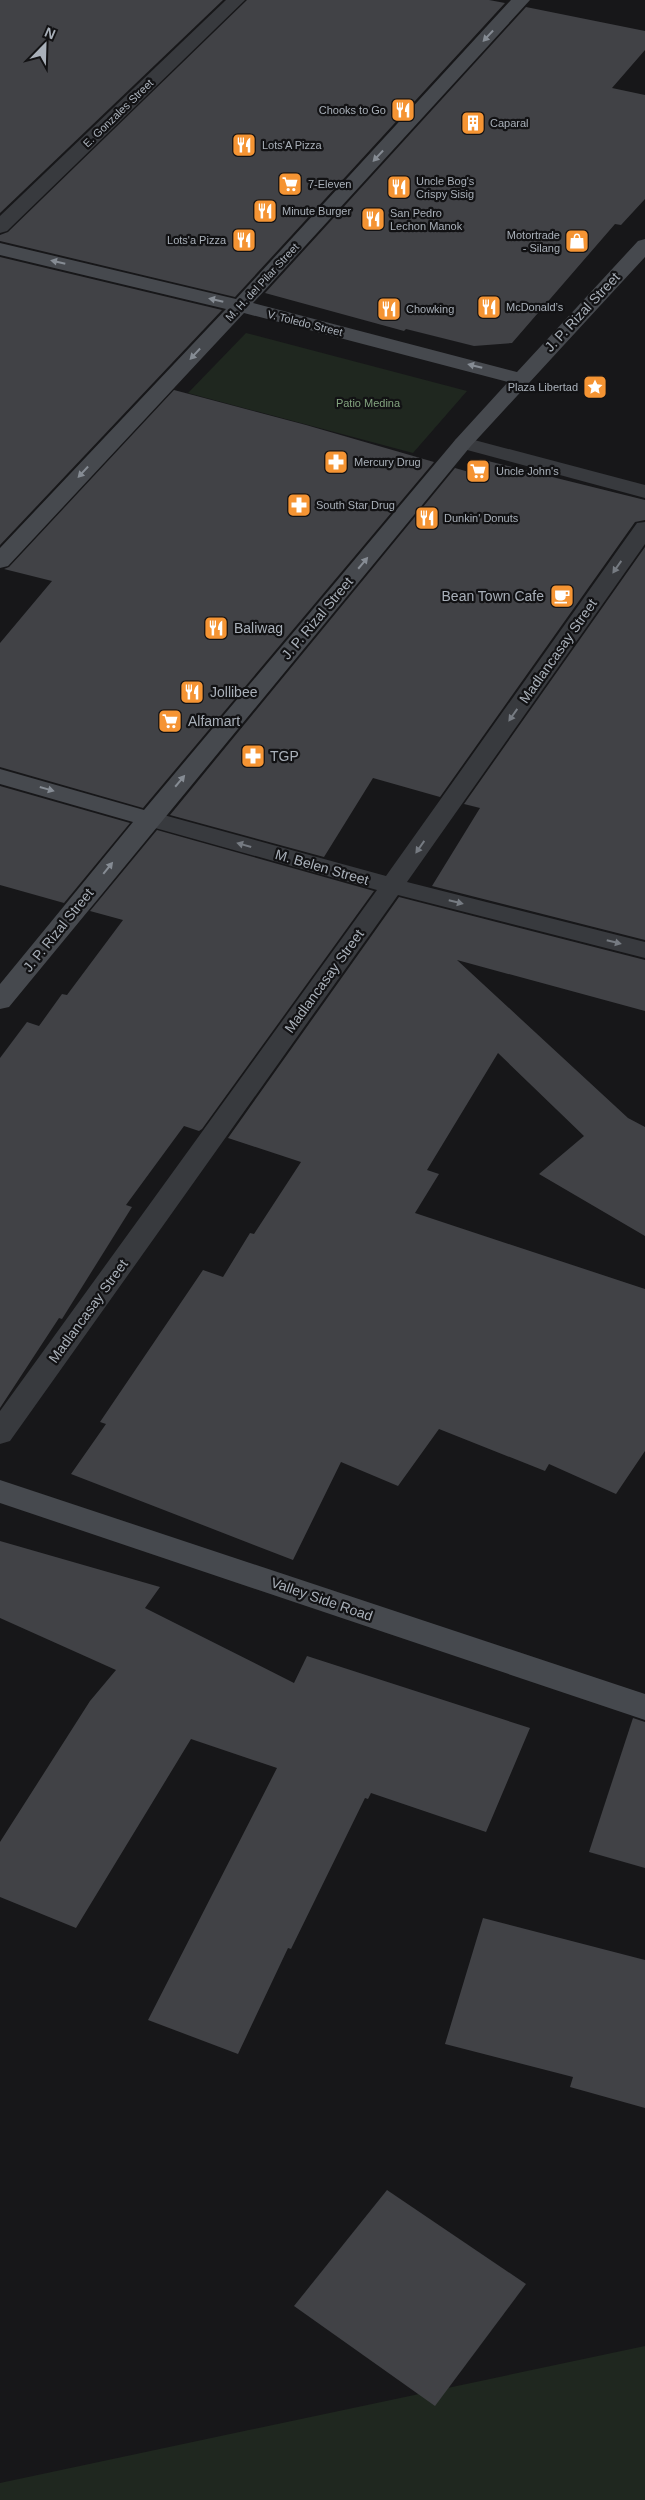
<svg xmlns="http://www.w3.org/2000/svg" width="645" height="2500" viewBox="0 0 645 2500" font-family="Arial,sans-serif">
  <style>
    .green { fill: #1f271f }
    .building { fill: #414246 }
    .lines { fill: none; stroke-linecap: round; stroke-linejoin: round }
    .street { fill: #383a3e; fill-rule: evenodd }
    .secondary { fill: #46494e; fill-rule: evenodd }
    .oneway { fill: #868c94 }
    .oneway2 { fill: #767b82 }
    .labels { text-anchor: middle; stroke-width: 4.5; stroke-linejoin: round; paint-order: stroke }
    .far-poi-label { font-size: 11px; fill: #a9b0b9; stroke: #121214; text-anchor: start }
    .far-street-label { font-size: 11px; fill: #a9b0b9; stroke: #121214 }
    .far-park-label { font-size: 11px; fill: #83a47f; stroke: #121214 }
    .street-label { font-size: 14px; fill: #a9b0b9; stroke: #121214 }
    .poi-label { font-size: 14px; fill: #a9b0b9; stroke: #121214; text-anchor: start }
  </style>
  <rect width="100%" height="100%" fill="#171719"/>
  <!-- green -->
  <g class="green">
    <path d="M246 333 467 391 413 453 188 393Z"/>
    <path d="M645 2346V2500H0V2483Z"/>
  </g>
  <!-- building -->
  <g class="building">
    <path d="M0 0H223L0 213Z"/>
    <path d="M247 0H489L505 3 235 297 0 241V235L8 232Z"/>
    <path d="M526 7 645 31V50L612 88 645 95V199L621 225 615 224 512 343 474 346 406 329 404 331 265 293Z"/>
    <path d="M0 257 222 310 0 545Z"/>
    <path d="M174 390 306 425 434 462 143 808 0 767V643L52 581 4 569 9 567Z"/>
    <path d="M480 459 645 500V520L635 522 440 797 373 778 324 857 170 815 455 468 469 472Z"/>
    <path d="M645 547V940L432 886 480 808 464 804Z"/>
    <path d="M0 786 130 823 64 903 0 885Z"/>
    <path d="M157 830 374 891 202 1129 199 1131 184 1126 126 1205 132 1207 62 1319 59 1318 0 1408V1058L27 1022 39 1026 62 994 67 995 123 920 90 911Z"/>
    <path d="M399 897 645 960V1011L457 960 628 1118 645 1127V1236L539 1174 584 1136 498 1053 427 1170 439 1174 415 1213 645 1289V1451L616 1494 549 1464 545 1471 439 1429 398 1486 341 1462 293 1560 71 1474 106 1424 100 1422 203 1270 223 1277 250 1233 254 1234 301 1162 228 1138Z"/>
    <path d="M0 1541 160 1587 145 1608 294 1683 307 1656 530 1728 486 1832 371 1793 368 1799 365 1798 291 1949 288 1948 238 2054 148 2020 277 1768 191 1739 76 1928 0 1897V1842L90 1701 116 1670 0 1618Z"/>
    <path d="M633 1718 645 1722V1868L589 1852Z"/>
    <path d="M483 1918 645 1960V2108L570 2087 573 2077 445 2044Z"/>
    <path d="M387 2190 526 2284 435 2406 294 2306Z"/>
  </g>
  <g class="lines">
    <!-- street -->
    <g class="street">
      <path d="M226 0H245L7 231 0 233V216Z"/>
      <path d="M463 437 645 485V498L456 447 453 443 456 439Z"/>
      <path d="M645 522V544L407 882 645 942V958L398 895 10 1441 0 1444V1411L377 890 141 824 137 819 141 814 149 811 386 876 637 523Z"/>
    </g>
    <!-- secondary -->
    <g class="secondary">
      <path d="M511 0H530L253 303 517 372 638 241 645 239V257L470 447 9 1007 0 1009V984L133 822 0 784V769L144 810 456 439 508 382 244 313 8 566 0 568V548L226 309 0 255V243L236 299Z"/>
      <path d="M0 1480 645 1694V1720L0 1503Z"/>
    </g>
  </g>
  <!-- one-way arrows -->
  <defs><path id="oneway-solid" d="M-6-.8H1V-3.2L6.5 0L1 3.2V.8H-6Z" transform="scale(1.25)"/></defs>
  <g class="oneway">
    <use href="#oneway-solid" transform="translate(488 36) rotate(133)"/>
    <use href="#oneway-solid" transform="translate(378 156) rotate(133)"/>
    <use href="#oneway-solid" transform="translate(58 262) rotate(-167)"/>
    <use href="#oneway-solid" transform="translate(216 300) rotate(-167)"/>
    <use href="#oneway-solid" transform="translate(195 354) rotate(133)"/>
    <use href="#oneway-solid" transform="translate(475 366) rotate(-166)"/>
    <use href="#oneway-solid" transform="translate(83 472) rotate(133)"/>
    <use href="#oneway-solid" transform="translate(363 563) rotate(-50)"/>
    <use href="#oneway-solid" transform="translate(180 781) rotate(-50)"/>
    <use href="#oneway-solid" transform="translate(47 789) rotate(16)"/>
    <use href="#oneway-solid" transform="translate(108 868) rotate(-51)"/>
  </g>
  <g class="oneway2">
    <use href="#oneway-solid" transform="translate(617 567) rotate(125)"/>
    <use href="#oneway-solid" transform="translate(513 715) rotate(125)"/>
    <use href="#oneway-solid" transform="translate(244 845) rotate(-164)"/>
    <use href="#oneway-solid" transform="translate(420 847) rotate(125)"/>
    <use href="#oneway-solid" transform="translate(456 902) rotate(14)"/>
    <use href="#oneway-solid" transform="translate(614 942) rotate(14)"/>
  </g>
  <!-- icons -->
  <defs>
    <g id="restaurant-square" transform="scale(1.25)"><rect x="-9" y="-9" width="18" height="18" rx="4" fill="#f59433" stroke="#121214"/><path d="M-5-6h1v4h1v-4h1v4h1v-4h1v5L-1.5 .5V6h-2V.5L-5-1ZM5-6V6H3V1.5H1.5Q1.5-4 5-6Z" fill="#fff"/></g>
    <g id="building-square" transform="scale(1.25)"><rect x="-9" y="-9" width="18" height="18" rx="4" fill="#f59433" stroke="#121214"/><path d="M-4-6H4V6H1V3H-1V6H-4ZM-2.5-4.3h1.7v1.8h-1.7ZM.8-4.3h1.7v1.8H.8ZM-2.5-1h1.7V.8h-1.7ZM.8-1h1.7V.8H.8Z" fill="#fff"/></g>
    <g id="supermarket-square" transform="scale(1.25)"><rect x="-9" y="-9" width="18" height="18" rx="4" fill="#f59433" stroke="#121214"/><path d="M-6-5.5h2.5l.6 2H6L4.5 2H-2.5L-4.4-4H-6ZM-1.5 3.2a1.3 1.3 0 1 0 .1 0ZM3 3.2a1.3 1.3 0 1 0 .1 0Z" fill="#fff"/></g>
    <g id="shop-square" transform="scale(1.25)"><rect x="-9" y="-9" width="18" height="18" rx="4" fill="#f59433" stroke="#121214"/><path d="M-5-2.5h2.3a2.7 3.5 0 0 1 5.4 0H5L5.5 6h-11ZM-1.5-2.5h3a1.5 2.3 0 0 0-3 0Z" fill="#fff"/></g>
    <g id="sight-square" transform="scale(1.25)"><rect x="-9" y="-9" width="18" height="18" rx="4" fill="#f59433" stroke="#121214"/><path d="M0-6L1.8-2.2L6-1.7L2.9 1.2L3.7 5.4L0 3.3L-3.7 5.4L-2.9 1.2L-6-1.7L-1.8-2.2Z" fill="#fff"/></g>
    <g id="pharmacy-square" transform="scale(1.25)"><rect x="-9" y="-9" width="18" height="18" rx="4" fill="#f59433" stroke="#121214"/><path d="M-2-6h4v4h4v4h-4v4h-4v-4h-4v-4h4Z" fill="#fff"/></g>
    <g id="cafe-square" transform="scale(1.25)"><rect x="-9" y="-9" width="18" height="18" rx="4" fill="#f59433" stroke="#121214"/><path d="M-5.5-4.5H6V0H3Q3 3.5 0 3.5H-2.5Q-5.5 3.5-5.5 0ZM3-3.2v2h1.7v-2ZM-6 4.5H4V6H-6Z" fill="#fff"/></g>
  </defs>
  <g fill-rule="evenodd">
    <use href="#restaurant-square" x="403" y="110"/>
    <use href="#building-square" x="473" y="123"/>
    <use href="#restaurant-square" x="244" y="145"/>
    <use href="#supermarket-square" x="290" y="184"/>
    <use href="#restaurant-square" x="399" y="187"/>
    <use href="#restaurant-square" x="265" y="211"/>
    <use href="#restaurant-square" x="373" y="219"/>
    <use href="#restaurant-square" x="244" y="240"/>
    <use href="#shop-square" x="577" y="241"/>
    <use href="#restaurant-square" x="489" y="307"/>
    <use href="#restaurant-square" x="389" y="309"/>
    <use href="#sight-square" x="595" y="387"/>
    <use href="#pharmacy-square" x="336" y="462"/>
    <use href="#supermarket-square" x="478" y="471"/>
    <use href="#pharmacy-square" x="299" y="505"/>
    <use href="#restaurant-square" x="427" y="518"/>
    <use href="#cafe-square" x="562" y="596"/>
    <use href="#restaurant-square" x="216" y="628"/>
    <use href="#restaurant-square" x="192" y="692"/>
    <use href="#supermarket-square" x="170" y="721"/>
    <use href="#pharmacy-square" x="253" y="756"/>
  </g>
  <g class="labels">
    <!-- far-poi labels -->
    <g class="far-poi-label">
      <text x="386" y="114" text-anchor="end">Chooks to Go</text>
      <text x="490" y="127">Caparal</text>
      <text x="262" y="149">Lots'A Pizza</text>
      <text x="416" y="185">Uncle Bog's<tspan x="416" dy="13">Crispy Sisig</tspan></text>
      <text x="308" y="188">7-Eleven</text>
      <text x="282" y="215">Minute Burger</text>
      <text x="390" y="217">San Pedro<tspan x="390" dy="13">Lechon Manok</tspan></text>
      <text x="560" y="239" text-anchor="end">Motortrade<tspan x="560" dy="13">- Silang</tspan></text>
      <text x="226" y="244" text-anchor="end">Lots'a Pizza</text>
      <text x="506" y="311">McDonald’s</text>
      <text x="406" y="313">Chowking</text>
      <text x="578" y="391" text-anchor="end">Plaza Libertad</text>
      <text x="354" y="466">Mercury Drug</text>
      <text x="496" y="475">Uncle John's</text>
      <text x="316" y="509">South Star Drug</text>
      <text x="444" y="522">Dunkin' Donuts</text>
    </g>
    <!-- far-street labels -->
    <g class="far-street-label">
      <text transform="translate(118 113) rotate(-44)" y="4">E. Gonzales Street</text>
      <text transform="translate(262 282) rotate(-47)" y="4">M. H. del Pilar Street</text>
      <text transform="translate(305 323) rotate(14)" y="4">V. Toledo Street</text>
    </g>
    <!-- far-park labels -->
    <g class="far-park-label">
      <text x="368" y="407">Patio Medina</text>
    </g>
    <!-- street labels -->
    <g class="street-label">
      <text transform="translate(582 312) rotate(-47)" y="5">J. P. Rizal Street</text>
      <text transform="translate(317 618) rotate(-50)" y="5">J. P. Rizal Street</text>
      <text transform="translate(558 651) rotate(-55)" y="5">Madlancasay Street</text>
      <text transform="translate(322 867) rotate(16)" y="5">M. Belen Street</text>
      <text transform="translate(58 930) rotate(-51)" y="5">J. P. Rizal Street</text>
      <text transform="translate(324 981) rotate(-54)" y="5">Madlancasay Street</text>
      <text transform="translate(88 1311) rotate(-54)" y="5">Madlancasay Street</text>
      <text transform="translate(322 1599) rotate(19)" y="5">Valley Side Road</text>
    </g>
    <!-- poi labels -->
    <g class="poi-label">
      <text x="544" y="601" text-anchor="end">Bean Town Cafe</text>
      <text x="234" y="633">Baliwag</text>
      <text x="210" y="697">Jollibee</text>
      <text x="188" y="726">Alfamart</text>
      <text x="270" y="761">TGP</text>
    </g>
  </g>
  <!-- north arrow -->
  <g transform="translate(45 45) rotate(23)" stroke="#121214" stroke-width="4" paint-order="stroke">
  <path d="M0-4L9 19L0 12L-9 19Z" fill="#a9b0b9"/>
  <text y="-8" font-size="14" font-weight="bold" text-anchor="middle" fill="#a9b0b9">N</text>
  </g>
</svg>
